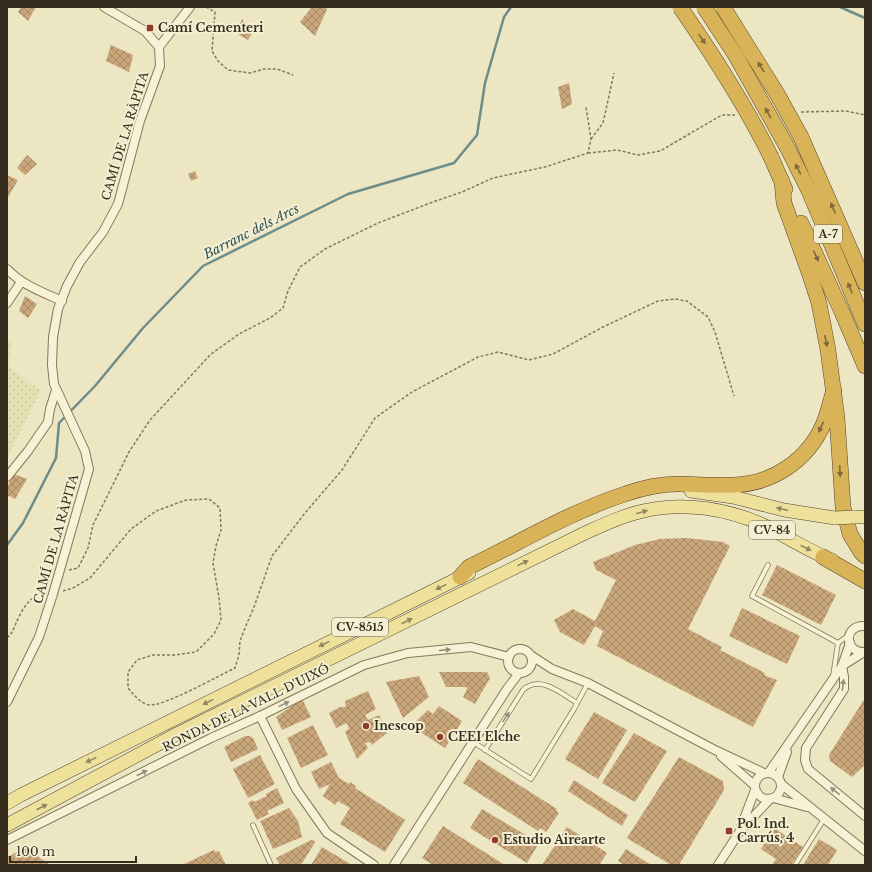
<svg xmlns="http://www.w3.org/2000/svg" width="872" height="872" viewBox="0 0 872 872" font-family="'Libre Baskerville',serif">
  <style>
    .farmland { fill: url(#farmland-dots) }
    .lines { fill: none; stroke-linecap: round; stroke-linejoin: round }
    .stream { stroke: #6c8d8a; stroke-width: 2.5 }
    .building { fill: url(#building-cross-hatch) }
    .lane-casing { stroke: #85785b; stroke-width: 5.5 }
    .street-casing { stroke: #85785b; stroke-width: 10 }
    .primary-casing { stroke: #53452f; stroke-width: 14 }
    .highway-casing { stroke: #53452f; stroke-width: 16 }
    .path { stroke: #85785b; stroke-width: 1.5; stroke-dasharray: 3 2; stroke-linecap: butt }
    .lane { stroke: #f7f2d6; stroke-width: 4 }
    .street { stroke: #f7f2d6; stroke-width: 8 }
    .primary { stroke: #eee19c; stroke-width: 13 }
    .highway { stroke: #d8b357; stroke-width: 15 }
    .primary-bridge-casing { stroke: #53452f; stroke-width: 14; stroke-linecap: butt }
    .highway-bridge-casing { stroke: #53452f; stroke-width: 16; stroke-linecap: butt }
    .primary-bridge { stroke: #eee19c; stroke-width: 13 }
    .highway-bridge { stroke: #d8b357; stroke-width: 15 }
    .oneway { fill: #7f6938 }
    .oneway2 { fill: #92875d }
    .oneway3 { fill: #96907a }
    .poi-dot { fill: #923c2d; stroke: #f4efd2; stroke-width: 1.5 }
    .labels { text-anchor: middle; stroke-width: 4; stroke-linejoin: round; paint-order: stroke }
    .shield { fill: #f4efd2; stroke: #6f6754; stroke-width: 1 }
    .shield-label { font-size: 11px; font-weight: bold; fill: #362d1e }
    .poi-label { font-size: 12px; font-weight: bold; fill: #362d1e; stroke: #f4efd2; text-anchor: start }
    .street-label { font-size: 12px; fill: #362d1e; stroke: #f4efd2 }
    .water-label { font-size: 13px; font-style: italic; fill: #2e5255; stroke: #f4efd2 }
  </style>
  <defs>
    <pattern id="farmland-dots" width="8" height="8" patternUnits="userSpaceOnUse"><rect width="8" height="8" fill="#e1e1b1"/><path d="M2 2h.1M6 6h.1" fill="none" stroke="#c2c198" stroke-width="1.8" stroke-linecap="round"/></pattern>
    <pattern id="building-cross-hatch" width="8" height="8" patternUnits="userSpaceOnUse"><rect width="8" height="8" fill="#c9a77b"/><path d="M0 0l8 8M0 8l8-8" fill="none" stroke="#a48864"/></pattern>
  </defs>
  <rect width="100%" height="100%" fill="#ece6c3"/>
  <!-- farmland -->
  <path class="farmland" d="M7 339 11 342 9 367 41 391 8 456Z"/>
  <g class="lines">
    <!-- stream -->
    <g class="stream">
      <path d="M840 7 865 18"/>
      <path d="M7 545 23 523 56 458 59 423 95 386 143 328 203 266 348 194 454 163 477 135 485 83 504 17 511 7"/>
    </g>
  </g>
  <!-- building -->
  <g class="building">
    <path d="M21 7H36L28 21 18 12Z"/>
    <path d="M312 7H324L327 9 315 36 300 22Z"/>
    <path d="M242 19 254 30 248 40 236 33Z"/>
    <path d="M111 45 133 55 129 72 106 61Z"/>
    <path d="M569 83 572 104 562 109 558 87Z"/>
    <path d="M27 155 37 164 25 175 17 168Z"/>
    <path d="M195 171 198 178 191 181 188 174Z"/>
    <path d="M7 175 18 180 7 199Z"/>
    <path d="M25 296 37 304 28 318 19 311Z"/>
    <path d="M14 474 27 479 15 499 7 495V487Z"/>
    <path d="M687 538 723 542 730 546 688 629 722 647 720 650 765 673 764 675 777 680 753 727 597 646 603 631 595 626 584 645 560 632 554 620 573 609 595 621 616 580 596 570 593 562 635 545 660 539Z"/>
    <path d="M777 565 836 595 821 625 762 595Z"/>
    <path d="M742 608 800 636 787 664 729 636Z"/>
    <path d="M439 672H487L490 678 475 704 463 697 467 689 466 687H446Z"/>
    <path d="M419 676 429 697 403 718 386 682Z"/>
    <path d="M368 691 376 709 365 715 368 720 379 715 387 733 372 745 370 742 365 743 368 748 357 759 345 732 349 729 347 723 336 728 329 713 340 707H346L345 701Z"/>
    <path d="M865 698V765L852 777 830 761 829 755Z"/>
    <path d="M302 699 311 717 282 730 276 717Z"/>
    <path d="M439 706 462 721 445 748 411 726 428 710 433 714Z"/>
    <path d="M594 712 627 730 598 779 565 759Z"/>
    <path d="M313 725 328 755 301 768 287 738Z"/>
    <path d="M634 733 667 751 635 802 602 783Z"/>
    <path d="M245 736H249L253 738 258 749 231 762 224 747Z"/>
    <path d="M260 755 275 784 248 798 233 769Z"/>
    <path d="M679 757 723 781 724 790 679 865H671L627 838Z"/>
    <path d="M478 759 557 809 556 811 559 813 546 832 540 828 538 831 463 783Z"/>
    <path d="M331 762 339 778 349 784 350 782 356 786 355 788 405 820 385 852 340 824 350 808 338 801 335 805 323 796 330 784 319 789 311 772Z"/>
    <path d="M574 780 628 815 622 826 568 791Z"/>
    <path d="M277 788 284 803 267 811 269 814 257 820 248 803 253 800 254 802 267 796 266 794Z"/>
    <path d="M289 808 298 821 302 837 273 849 260 821Z"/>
    <path d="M482 809 539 843 527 863 470 828Z"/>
    <path d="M443 826 505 865H433L422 858Z"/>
    <path d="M567 827 607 853 600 864 601 865H542Z"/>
    <path d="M774 828 803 847 791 865H772L776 859 761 849Z"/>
    <path d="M819 839 837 850 828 865H803Z"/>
    <path d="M311 840 315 841 314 844 301 865H280L276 858Z"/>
    <path d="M322 847 352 865H311Z"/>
    <path d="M26 848 50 865H7V857Z"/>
    <path d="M626 849 651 865H624L618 861Z"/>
    <path d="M214 850 215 852 219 851 226 865H182Z"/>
  </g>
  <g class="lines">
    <!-- lane casing -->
    <g class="lane-casing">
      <g id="lane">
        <path d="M768 565 752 596 838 643"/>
        <path d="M833 676 838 643 849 635"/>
        <path d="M473 742 531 779 574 709 588 683"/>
        <path d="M485 750 523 690C540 674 562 694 577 703"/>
        <path d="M253 825 271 865"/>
        <path d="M795 865 824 819"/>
      </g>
    </g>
    <!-- street casing -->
    <g class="street-casing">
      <g id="street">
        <path d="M104 7 145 31 159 47"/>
        <path d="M7 269C22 285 42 292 62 301"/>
        <path d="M7 303 21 282"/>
        <path d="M7 477 28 451 48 422 50 409 56 390"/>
        <path d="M865 626C844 624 843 653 865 652"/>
        <path d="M850 643 842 666 864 652"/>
        <circle cx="520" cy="661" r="12"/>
        <path d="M532 656 552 669 588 683 713 749 764 773"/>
        <path d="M842 666 844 677V689L806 748 805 760 808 769 865 816"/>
        <path d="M7 702 39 637 53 594 89 469 85 451 54 384 52 365 53 337 58 309 67 286 80 262 103 232 118 204 140 121 160 66 159 47 190 7"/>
        <path d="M260 716 296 789 327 833 374 865"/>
        <path d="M721 756 754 785"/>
        <path d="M769 772 842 666"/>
        <circle cx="768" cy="786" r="13"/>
        <path d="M778 777 787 752"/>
        <path d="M781 784 865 851"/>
        <path d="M773 798 807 807"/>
        <path d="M741 827 755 790"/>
        <path d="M7 840 211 738 260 716 364 665 408 653 471 647 509 657"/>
        <path d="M394 865 507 689 519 673"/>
        <path d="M718 865 740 831 770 799"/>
      </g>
    </g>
    <!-- primary casing -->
    <g class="primary-casing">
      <g id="primary">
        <path d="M691 491 733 497 784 510 835 518"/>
        <path d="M854 517H865"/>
        <path d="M7 803 21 795 469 573"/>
        <path d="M7 825 177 734 585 533C605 524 626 514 648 510 685 502 727 509 761 524 785 535 808 551 832 560"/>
      </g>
    </g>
    <!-- highway casing -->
    <g class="highway-casing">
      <g id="highway">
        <path d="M801 137 865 283"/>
        <path d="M787 147 809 191 865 324"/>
        <path d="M771 157 785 189"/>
        <path d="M782 181 784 203 810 275 819 303 828 350 837 418 843 507 850 534 861 552 865 556"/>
        <path d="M801 223 842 312 865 366"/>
        <path d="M823 557 865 581"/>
        <path d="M460 577 469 567C519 543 572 511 625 494 642 488 660 484 678 484 696 484 715 486 733 485 772 484 807 461 823 425 828 414 830 402 834 390"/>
      </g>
    </g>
    <!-- path -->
    <g class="path">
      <path d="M206 7 215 12 212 51 218 61 228 70 250 73 264 69H277L293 75"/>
      <path d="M801 112 846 111 865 115"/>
      <path d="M591 139 603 123 614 73"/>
      <path d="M588 153 617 150 638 155 660 151 722 115H735"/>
      <path d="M69 570 78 568 88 548 93 525 129 452 150 420 211 354 239 334 270 318 283 308 288 291 300 267 325 249 378 223 433 202 462 192 493 178 545 167 588 153 591 139 586 107"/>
      <path d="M63 591 73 588 90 578 131 529 156 511 186 500 209 499 220 508 221 530 216 546 213 563 219 598 221 620 214 634 196 652 175 655H153L137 660 128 672V688C134 695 140 703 149 705 163 707 220 675 235 668L239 655 240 641 245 628 254 607 272 556 305 513 342 470 375 418 412 392 478 357 498 352 529 360 553 354 603 327 658 301 675 299 687 301 708 317 715 332 734 396"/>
      <path d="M7 638C15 630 14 626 19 617 25 603 34 596 46 588"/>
    </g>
    <!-- lane -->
    <use href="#lane" class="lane"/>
    <!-- street -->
    <use href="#street" class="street"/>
    <!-- primary -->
    <use href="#primary" class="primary"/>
    <!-- highway -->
    <use href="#highway" class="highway"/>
    <!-- primary-bridge casing -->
    <g class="primary-bridge-casing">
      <path id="primary-bridge" d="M835 518 854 517"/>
    </g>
    <!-- highway-bridge casing -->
    <g class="highway-bridge-casing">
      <g id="highway-bridge">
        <path d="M680 7C713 55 745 104 771 157"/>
        <path d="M704 7 736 56 787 147"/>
        <path d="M723 7 776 92 801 137"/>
      </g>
    </g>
    <!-- primary-bridge -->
    <use href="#primary-bridge" class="primary-bridge"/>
    <!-- highway-bridge -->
    <use href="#highway-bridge" class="highway-bridge"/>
  </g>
  <!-- one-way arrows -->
  <defs><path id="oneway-solid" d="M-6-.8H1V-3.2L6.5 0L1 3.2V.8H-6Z"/></defs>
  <g class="oneway">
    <use href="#oneway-solid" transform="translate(702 39) rotate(55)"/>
    <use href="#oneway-solid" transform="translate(761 67) rotate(-122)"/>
    <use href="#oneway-solid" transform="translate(768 113) rotate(-118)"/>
    <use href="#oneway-solid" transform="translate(798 169) rotate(-117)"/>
    <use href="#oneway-solid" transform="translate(833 208) rotate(-114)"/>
    <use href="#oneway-solid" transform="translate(816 256) rotate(65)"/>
    <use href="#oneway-solid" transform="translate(850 288) rotate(-112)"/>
    <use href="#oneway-solid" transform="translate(826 341) rotate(79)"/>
    <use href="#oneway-solid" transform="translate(821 427) rotate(115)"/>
    <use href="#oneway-solid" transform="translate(840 471) rotate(87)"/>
  </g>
  <g class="oneway2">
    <use href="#oneway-solid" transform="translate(782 509) rotate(-167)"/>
    <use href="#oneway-solid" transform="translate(642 512) rotate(-16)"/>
    <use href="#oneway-solid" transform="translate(806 548) rotate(27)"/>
    <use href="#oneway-solid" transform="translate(523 563) rotate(-26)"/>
    <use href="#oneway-solid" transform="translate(441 587) rotate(154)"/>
    <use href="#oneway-solid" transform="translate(407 621) rotate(-27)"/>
    <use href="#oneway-solid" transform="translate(324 644) rotate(154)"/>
    <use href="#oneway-solid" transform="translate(208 702) rotate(154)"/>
    <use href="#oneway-solid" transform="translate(91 760) rotate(154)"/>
    <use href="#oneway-solid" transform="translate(42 807) rotate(-28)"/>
  </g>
  <g class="oneway3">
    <use href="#oneway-solid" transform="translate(445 650) rotate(-5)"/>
    <use href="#oneway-solid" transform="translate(843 685) rotate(-83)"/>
    <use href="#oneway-solid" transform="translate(284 704) rotate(-26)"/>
    <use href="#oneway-solid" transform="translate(506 717) rotate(-57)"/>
    <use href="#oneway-solid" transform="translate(142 773) rotate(-27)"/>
    <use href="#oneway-solid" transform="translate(835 791) rotate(-142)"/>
  </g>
  <!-- markers -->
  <g class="poi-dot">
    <rect x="146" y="24" width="8" height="8" rx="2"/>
    <circle cx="366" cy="726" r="4"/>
    <circle cx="440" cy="737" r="4"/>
    <rect x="725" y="827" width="8" height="8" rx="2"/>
    <circle cx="495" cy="840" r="4"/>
  </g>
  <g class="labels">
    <!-- shield labels -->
    <g class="shield">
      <rect x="814" y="225" width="28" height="18" rx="3"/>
      <rect x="749" y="521" width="46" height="18" rx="3"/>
      <rect x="332" y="618" width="56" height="18" rx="3"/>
    </g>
    <g class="shield-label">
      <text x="828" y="238">A-7</text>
      <text x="772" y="534">CV-84</text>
      <text x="360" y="631">CV-8515</text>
    </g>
    <!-- poi labels -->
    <g class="poi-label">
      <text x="158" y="32">Camí Cementeri</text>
      <text x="374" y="730">Inescop</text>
      <text x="448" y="741">CEEI Elche</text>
      <text x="737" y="828">Pol. Ind.<tspan x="737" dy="14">Carrús, 4</tspan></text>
      <text x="503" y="844">Estudio Airearte</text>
    </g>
    <!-- street labels -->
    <g class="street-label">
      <text transform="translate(125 136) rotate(-73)" y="4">CAMÍ DE LA RÀPITA</text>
      <text transform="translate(56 539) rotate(-74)" y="4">CAMÍ DE LA RÀPITA</text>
      <text transform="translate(246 708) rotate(-26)" y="4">RONDA DE LA VALL D'UIXÓ</text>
    </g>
    <!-- water labels -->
    <g class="water-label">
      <text transform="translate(251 231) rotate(-27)" y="5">Barranc dels Arcs</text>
    </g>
  </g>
  <!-- border -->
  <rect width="872" height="872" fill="none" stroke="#362d1e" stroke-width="16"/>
  <!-- scale -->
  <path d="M10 856v6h126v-6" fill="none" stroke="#362d1e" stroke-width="2"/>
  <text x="16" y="856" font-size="12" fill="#362d1e" stroke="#f4efd2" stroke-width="3" paint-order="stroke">100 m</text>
</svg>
